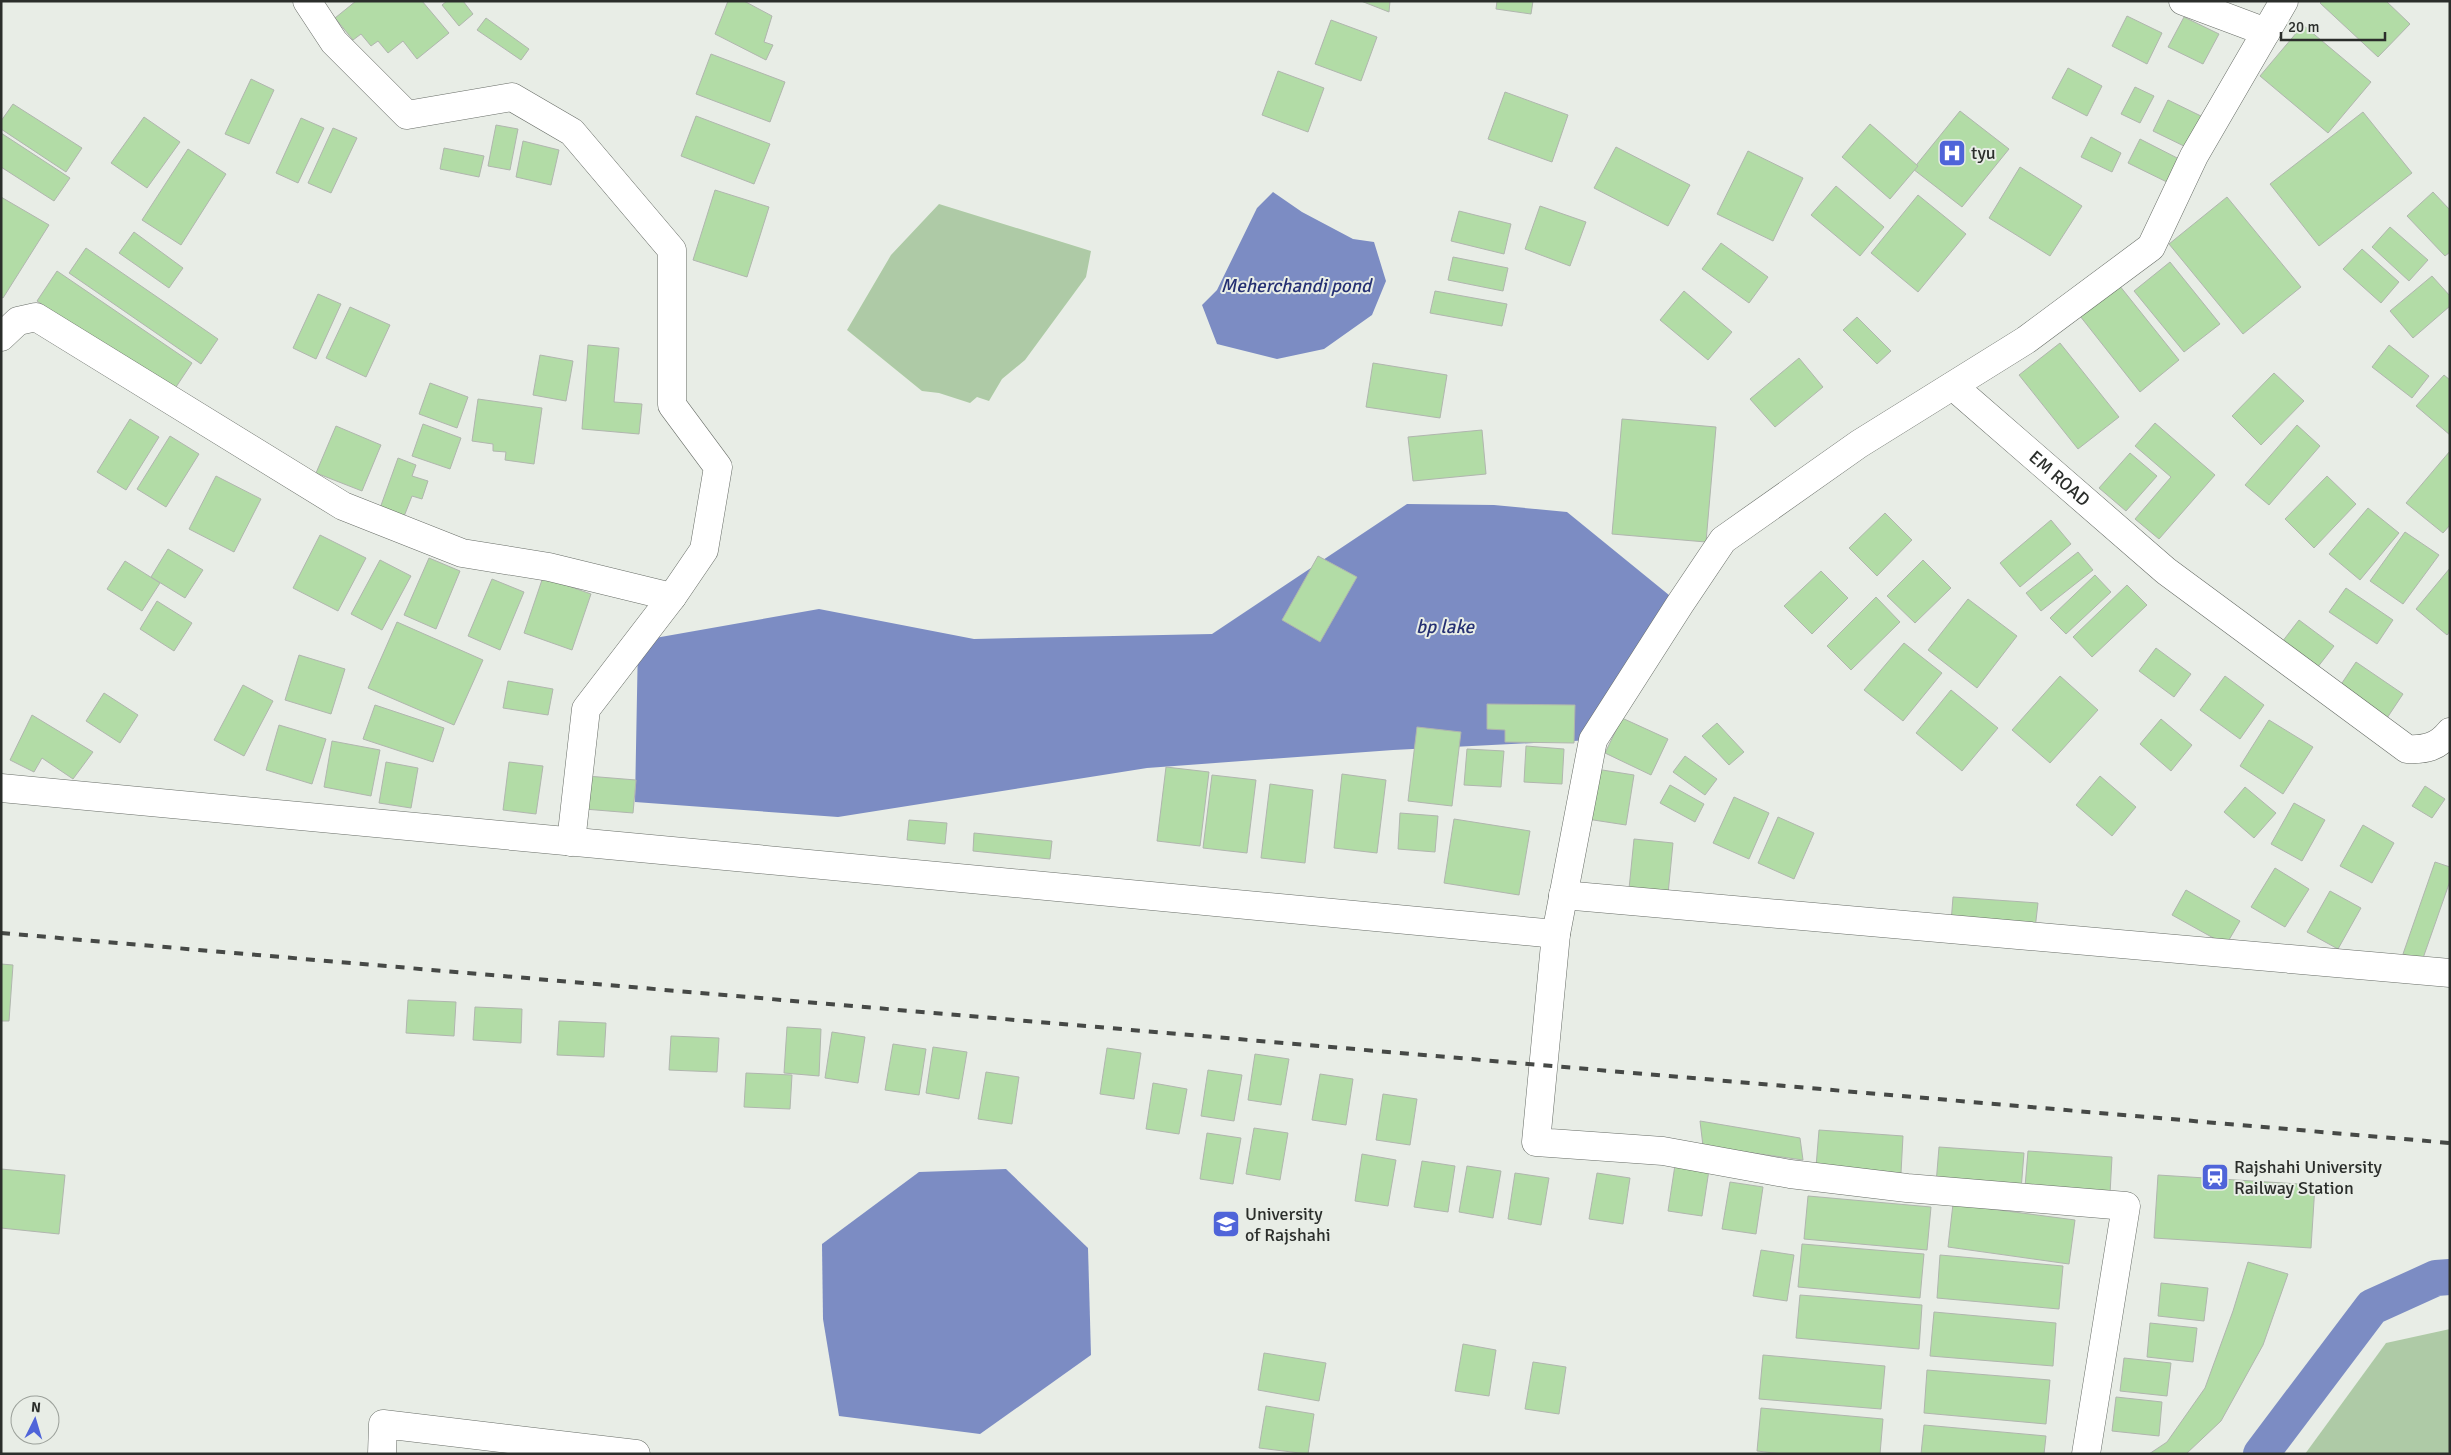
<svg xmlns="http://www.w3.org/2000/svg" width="2451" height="1455" viewBox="0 0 2451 1455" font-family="Signika,sans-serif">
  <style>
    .green { fill: #aecaa6 }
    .water { fill: #7c8cc3 }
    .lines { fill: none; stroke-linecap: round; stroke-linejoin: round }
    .canal { stroke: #7c8cc3; stroke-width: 36 }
    .building { fill: #b2dca6; stroke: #b0b6ae }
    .minor-casing { stroke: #686d67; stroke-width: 29 }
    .minor { stroke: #fff; stroke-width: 28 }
    .rail { stroke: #464946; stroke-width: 4; stroke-dasharray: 9 9; stroke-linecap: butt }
    .labels { text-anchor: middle; stroke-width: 4; stroke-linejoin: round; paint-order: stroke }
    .poi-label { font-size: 18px; fill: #2b2e2b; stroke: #e8ede6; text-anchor: start }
    .street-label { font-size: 18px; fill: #2b2e2b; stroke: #e8ede6 }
    .water-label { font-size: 19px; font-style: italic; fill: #253073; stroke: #e8ede6 }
  </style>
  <rect width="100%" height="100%" fill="#e8ede6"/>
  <!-- green -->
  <g class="green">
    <path d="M939 204 1091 251 1086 277 1025 360 1002 379 989 401 977 397 970 403 939 393 922 391 847 330 891 255Z"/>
    <path d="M2450 1329V1454H2305L2386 1343Z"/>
  </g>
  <!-- water -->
  <g class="water">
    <path d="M1273 192 1302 212 1353 239 1374 242 1386 281 1372 315 1324 349 1277 359 1217 344 1202 305 1217 290 1257 208Z"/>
    <path d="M1407 504 1494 505 1567 512 1680 604 1593 740 1393 750 1147 768 838 817 635 802 638 641 819 609 974 639 1212 634Z"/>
    <path d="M1006 1169 1088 1248 1091 1355 980 1434 839 1416 823 1319 822 1244 919 1172Z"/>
  </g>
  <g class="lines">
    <!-- canal -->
    <path class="canal" d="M2261 1454 2372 1307 2436 1278 2450 1277"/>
  </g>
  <!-- building -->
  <g class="building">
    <path d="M356 1H422L449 33 417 59 403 41 388 53 378 41 371 46 361 34 353 40 335 18Z"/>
    <path d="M447 1H463L473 14 459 26 442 5Z"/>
    <path d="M728 1H744L772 16 764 42 773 45 766 60 715 34Z"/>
    <path d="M1361 1H1390L1389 12Z"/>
    <path d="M1497 1H1533L1531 14 1496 9Z"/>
    <path d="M2322 1H2386L2410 24 2378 57 2320 3Z"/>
    <path d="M2127 16 2162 33 2147 64 2112 46Z"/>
    <path d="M2184 17 2219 34 2203 64 2168 47Z"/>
    <path d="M486 18 529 49 521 60 477 30Z"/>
    <path d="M1331 20 1377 37 1361 81 1315 64Z"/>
    <path d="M2303 25 2371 82 2328 133 2260 76Z"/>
    <path d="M711 54 785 82 770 122 696 94Z"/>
    <path d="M2068 68 2102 86 2087 116 2052 98Z"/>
    <path d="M1278 71 1324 88 1308 132 1262 115Z"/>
    <path d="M251 79 274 90 249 144 225 134Z"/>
    <path d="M2135 87 2154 96 2140 123 2121 114Z"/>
    <path d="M1505 92 1568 115 1552 162 1488 139Z"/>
    <path d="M2168 100 2203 117 2188 148 2153 131Z"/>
    <path d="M13 104 82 148 66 172 1 129V121Z"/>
    <path d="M1960 111 2009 149 1962 207 1913 169Z"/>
    <path d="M2363 112 2412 173 2319 246 2270 184Z"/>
    <path d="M696 116 770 144 754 184 681 156Z"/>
    <path d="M144 117 180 142 147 188 111 163Z"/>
    <path d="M301 118 324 128 298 183 276 173Z"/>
    <path d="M1870 124 1918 166 1890 199 1842 157Z"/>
    <path d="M496 125 518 129 510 170 488 166Z"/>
    <path d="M333 128 357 138 331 193 308 183Z"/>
    <path d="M1 133 70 178 54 201 1 167Z"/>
    <path d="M2091 137 2121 153 2112 172 2081 157Z"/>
    <path d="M2140 139 2185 162 2173 185 2128 163Z"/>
    <path d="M523 141 559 150 551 185 516 177Z"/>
    <path d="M1616 147 1690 185 1668 226 1594 188Z"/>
    <path d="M444 148 484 156 479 177 440 169Z"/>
    <path d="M188 149 226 174 181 245 142 220Z"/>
    <path d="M1748 151 1803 178 1773 241 1717 214Z"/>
    <path d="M2020 167 2082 206 2050 256 1989 218Z"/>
    <path d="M1836 186 1884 227 1860 256 1811 215Z"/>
    <path d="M715 190 769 207 747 277 693 260Z"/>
    <path d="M2433 192 2450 210V252L2445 256 2407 216Z"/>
    <path d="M1918 195 1966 234 1918 292 1871 253Z"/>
    <path d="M1 197 49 225 3 298 1 297Z"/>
    <path d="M2227 197 2301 287 2243 334 2169 244Z"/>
    <path d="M1540 206 1586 222 1570 266 1525 249Z"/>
    <path d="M1459 211 1511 224 1504 254 1451 241Z"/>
    <path d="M2390 227 2428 260 2409 281 2372 247Z"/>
    <path d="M134 232 183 268 169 288 119 253Z"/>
    <path d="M1721 243 1768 277 1749 303 1702 269Z"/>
    <path d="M86 248 218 339 201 364 69 273Z"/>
    <path d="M2362 249 2399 282 2381 303 2343 269Z"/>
    <path d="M1453 257 1508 268 1503 291 1448 280Z"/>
    <path d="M2170 262 2220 324 2184 352 2134 291Z"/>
    <path d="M57 271 192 363 172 393 37 301Z"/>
    <path d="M2432 276 2450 296V306L2413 338 2390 311Z"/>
    <path d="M2119 285 2179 360 2140 392 2080 316Z"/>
    <path d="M1435 291 1507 304 1502 326 1430 313Z"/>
    <path d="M1684 291 1732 332 1708 360 1660 320Z"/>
    <path d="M318 294 341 304 316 359 293 348Z"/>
    <path d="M350 307 390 325 366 377 326 358Z"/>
    <path d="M1857 317 1891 351 1877 364 1843 330Z"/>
    <path d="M2060 343 2119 417 2078 449 2019 375Z"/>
    <path d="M588 345 619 348 614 402 642 404 639 434 582 429Z"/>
    <path d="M2389 345 2429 376 2412 398 2372 367Z"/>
    <path d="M540 355 573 361 566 401 533 395Z"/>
    <path d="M1799 358 1823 387 1775 427 1750 399Z"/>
    <path d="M1373 363 1447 375 1440 418 1366 407Z"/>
    <path d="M2274 373 2304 401 2261 445 2232 416Z"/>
    <path d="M2444 375 2450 380V435L2416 406Z"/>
    <path d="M430 383 468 397 457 428 419 414Z"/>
    <path d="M478 399 542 408 534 464 505 460 506 452 493 451V444L472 441Z"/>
    <path d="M130 419 159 437 126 490 97 472Z"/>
    <path d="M1622 419 1716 427 1706 542 1612 534Z"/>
    <path d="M2155 423 2215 475 2159 539 2135 519 2171 477 2135 446Z"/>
    <path d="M423 424 461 438 450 469 412 456Z"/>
    <path d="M2297 425 2320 446 2269 505 2245 485Z"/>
    <path d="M336 426 381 445 362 491 316 473Z"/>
    <path d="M1482 430 1486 474 1413 481 1408 437Z"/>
    <path d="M170 436 199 454 166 507 137 489Z"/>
    <path d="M2450 451V525L2443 533 2406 503Z"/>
    <path d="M2130 453 2157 476 2126 511 2099 488Z"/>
    <path d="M398 458 416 465 412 476 428 481 422 499 412 496 403 519 379 511Z"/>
    <path d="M216 476 261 499 234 552 189 529Z"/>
    <path d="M2327 476 2356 504 2314 548 2285 519Z"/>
    <path d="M2368 508 2399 533 2360 580 2329 554Z"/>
    <path d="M1885 513 1912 540 1877 576 1849 548Z"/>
    <path d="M2051 520 2071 544 2020 587 2000 563Z"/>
    <path d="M2405 532 2439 555 2403 604 2370 581Z"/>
    <path d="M320 535 366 558 338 611 293 588Z"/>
    <path d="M168 549 203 570 185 598 151 577Z"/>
    <path d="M2078 552 2093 570 2041 611 2026 593Z"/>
    <path d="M1318 556 1357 577 1320 642 1282 620Z"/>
    <path d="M429 558 460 571 436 629 404 615Z"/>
    <path d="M380 560 411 576 382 630 351 614Z"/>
    <path d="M1923 560 1951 588 1915 623 1887 596Z"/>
    <path d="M125 561 160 583 142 611 107 589Z"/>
    <path d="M2450 568V631L2447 635 2416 609Z"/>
    <path d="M1821 571 1848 598 1812 634 1784 606Z"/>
    <path d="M2095 575 2111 592 2066 634 2050 618Z"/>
    <path d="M543 577 591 594 572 650 524 633Z"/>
    <path d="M492 579 524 592 500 650 468 636Z"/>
    <path d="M2127 585 2147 605 2092 657 2073 637Z"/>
    <path d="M2346 588 2393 620 2377 644 2329 612Z"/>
    <path d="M1876 597 1900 622 1851 670 1827 646Z"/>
    <path d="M1968 599 2017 636 1977 688 1928 650Z"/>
    <path d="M157 601 192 623 174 651 140 629Z"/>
    <path d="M2299 620 2334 646 2317 668 2282 642Z"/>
    <path d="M397 622 483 660 454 725 368 688Z"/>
    <path d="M1904 643 1942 673 1903 721 1864 690Z"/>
    <path d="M2156 648 2191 674 2174 697 2139 671Z"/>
    <path d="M299 655 345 669 331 714 285 700Z"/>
    <path d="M2356 662 2403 694 2387 718 2340 686Z"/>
    <path d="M2060 676 2098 710 2050 763 2012 730Z"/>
    <path d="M2225 676 2264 705 2240 739 2200 710Z"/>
    <path d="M508 681 553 689 548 715 503 708Z"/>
    <path d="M243 685 273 701 244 756 214 740Z"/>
    <path d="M1951 690 1998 728 1962 771 1916 733Z"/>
    <path d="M104 693 138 715 120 743 86 721Z"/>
    <path d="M1487 704 1575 705 1574 743 1505 742V730L1487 729Z"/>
    <path d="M375 705 444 728 433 762 363 739Z"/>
    <path d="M32 715 93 752 73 779 42 758 34 772 10 760Z"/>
    <path d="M1622 718 1668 739 1651 775 1605 753Z"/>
    <path d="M2161 719 2192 745 2171 771 2140 744Z"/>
    <path d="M2269 720 2313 747 2283 794 2240 766Z"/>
    <path d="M1717 723 1744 752 1729 765 1702 736Z"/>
    <path d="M279 725 326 739 312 784 266 770Z"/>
    <path d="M1417 727 1461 732 1452 806 1408 801Z"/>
    <path d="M332 741 380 750 371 796 324 787Z"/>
    <path d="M1526 746 1564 749 1562 784 1524 782Z"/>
    <path d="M1467 749 1504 751 1501 787 1464 785Z"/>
    <path d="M1685 756 1717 779 1705 795 1673 772Z"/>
    <path d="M386 762 418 768 411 808 379 803Z"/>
    <path d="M509 762 543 766 536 814 503 810Z"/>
    <path d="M1166 767 1209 772 1200 846 1157 841Z"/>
    <path d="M1596 769 1634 775 1626 825 1587 819Z"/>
    <path d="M1342 774 1386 780 1377 853 1334 848Z"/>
    <path d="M1212 775 1256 780 1247 853 1203 848Z"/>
    <path d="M587 776 636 780 633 813 584 809Z"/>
    <path d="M2100 776 2136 807 2112 836 2076 805Z"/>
    <path d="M1270 784 1313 790 1305 863 1261 858Z"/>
    <path d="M1670 785 1704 804 1695 822 1660 803Z"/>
    <path d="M2425 786 2445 799 2432 818 2412 806Z"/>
    <path d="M2245 787 2276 813 2254 838 2224 812Z"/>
    <path d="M1734 797 1769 813 1749 859 1713 843Z"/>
    <path d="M2294 803 2325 820 2302 861 2271 844Z"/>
    <path d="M1400 813 1438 816 1435 852 1398 849Z"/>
    <path d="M1778 817 1814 833 1794 879 1758 863Z"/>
    <path d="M1454 819 1530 831 1519 895 1444 883Z"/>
    <path d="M909 820 947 823 945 844 907 840Z"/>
    <path d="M2363 825 2394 843 2372 883 2340 866Z"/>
    <path d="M974 833 1052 841 1050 859 973 851Z"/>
    <path d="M1634 839 1673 843 1668 894 1629 889Z"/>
    <path d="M2435 862 2450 867V881L2422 961 2403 954Z"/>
    <path d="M2275 868 2309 889 2285 927 2251 907Z"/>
    <path d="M2186 890 2240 921 2226 945 2172 915Z"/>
    <path d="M2330 891 2361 908 2338 949 2307 932Z"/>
    <path d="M1953 897 2038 903 2035 929 1951 923Z"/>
    <path d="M1 964 13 965 9 1021H1Z"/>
    <path d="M408 1000 456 1002 454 1036 406 1033Z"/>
    <path d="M475 1007 522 1009 521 1043 473 1040Z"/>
    <path d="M559 1021 606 1023 604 1057 557 1055Z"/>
    <path d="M787 1027 821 1029 819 1076 784 1073Z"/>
    <path d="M832 1032 865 1037 858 1083 825 1078Z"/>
    <path d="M671 1036 719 1038 717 1072 669 1070Z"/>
    <path d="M893 1044 926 1049 919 1095 885 1090Z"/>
    <path d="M933 1047 967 1052 959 1099 926 1093Z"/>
    <path d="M1107 1048 1141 1053 1134 1099 1100 1094Z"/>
    <path d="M1255 1054 1289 1059 1281 1105 1248 1100Z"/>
    <path d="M1208 1070 1242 1075 1234 1121 1201 1116Z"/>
    <path d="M986 1072 1019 1077 1012 1124 978 1119Z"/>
    <path d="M746 1073 792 1075 790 1109 744 1107Z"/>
    <path d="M1320 1074 1353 1079 1346 1125 1312 1120Z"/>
    <path d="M1153 1083 1187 1089 1179 1134 1146 1129Z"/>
    <path d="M1383 1094 1417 1099 1410 1145 1376 1140Z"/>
    <path d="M1700 1121 1800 1138 1803 1160 1703 1146Z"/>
    <path d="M1254 1128 1288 1133 1280 1180 1246 1174Z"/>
    <path d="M1819 1130 1903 1136 1901 1173 1816 1167Z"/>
    <path d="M1207 1133 1241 1138 1233 1184 1200 1179Z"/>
    <path d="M1939 1147 2024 1153 2021 1190 1936 1184Z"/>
    <path d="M2028 1151 2112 1157 2110 1194 2025 1187Z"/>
    <path d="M1362 1154 1396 1160 1388 1206 1355 1201Z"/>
    <path d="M1422 1161 1455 1166 1448 1212 1414 1207Z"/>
    <path d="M1675 1165 1709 1170 1702 1216 1668 1211Z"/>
    <path d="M1467 1166 1501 1171 1493 1218 1459 1212Z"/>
    <path d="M1 1169 65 1175 59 1234 1 1228Z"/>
    <path d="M1515 1173 1549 1178 1541 1225 1508 1219Z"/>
    <path d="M1597 1173 1630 1178 1623 1224 1589 1219Z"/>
    <path d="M2158 1175 2315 1185 2311 1248 2154 1238Z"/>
    <path d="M1730 1182 1763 1187 1756 1234 1722 1229Z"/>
    <path d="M1808 1196 1931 1207 1927 1250 1804 1239Z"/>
    <path d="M1953 1204 2075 1220 2069 1264 1948 1247Z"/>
    <path d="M1802 1244 1924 1254 1920 1298 1798 1287Z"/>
    <path d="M1761 1250 1794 1255 1787 1301 1753 1296Z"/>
    <path d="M1940 1255 2063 1266 2059 1309 1937 1298Z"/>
    <path d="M2248 1262 2288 1274 2263 1345 2221 1421 2186 1454H2149L2167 1442 2205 1388 2233 1311Z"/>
    <path d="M2161 1283 2208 1288 2204 1321 2158 1316Z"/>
    <path d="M1800 1295 1922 1305 1919 1349 1796 1338Z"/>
    <path d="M1934 1312 2056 1323 2053 1366 1930 1356Z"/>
    <path d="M2150 1323 2197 1328 2193 1362 2147 1357Z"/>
    <path d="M1463 1344 1496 1350 1489 1396 1455 1391Z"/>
    <path d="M1264 1353 1326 1363 1319 1401 1258 1390Z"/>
    <path d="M1763 1355 1885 1366 1881 1409 1759 1399Z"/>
    <path d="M2124 1358 2171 1363 2167 1396 2120 1391Z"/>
    <path d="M1533 1362 1566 1367 1559 1414 1525 1409Z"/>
    <path d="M1927 1370 2050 1380 2046 1424 1924 1413Z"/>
    <path d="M2116 1397 2162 1402 2159 1436 2112 1431Z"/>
    <path d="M1266 1406 1314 1414 1308 1454 1259 1448Z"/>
    <path d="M1761 1408 1883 1419 1880 1454H1783L1757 1451Z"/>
    <path d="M1924 1425 2046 1436 2044 1454H1921Z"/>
  </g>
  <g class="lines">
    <!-- minor casing -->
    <g class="minor-casing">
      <g id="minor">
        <path d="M307 1 334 42 407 115 512 97 572 132 672 250V405L718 467 704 550 672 597 586 709 571 842"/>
        <path d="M2183 1 2266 32"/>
        <path d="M1 337 18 321 36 317 343 506 462 553 549 567 672 597"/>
        <path id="s1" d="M1953 386 2166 571 2407 749C2425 750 2438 747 2450 732"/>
        <path d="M1 788 1556 934"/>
        <path d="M1563 895 2450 973"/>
        <path d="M382 1454 383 1424 636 1454"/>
        <path d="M2086 1454 2126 1206 1907 1188 1790 1174 1663 1151 1536 1142 1556 934 1593 740 1680 604 1723 540 1859 444 2026 340 2151 247 2194 156 2284 1"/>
      </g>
    </g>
    <!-- minor -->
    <use href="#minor" class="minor"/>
    <!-- rail -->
    <path class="rail" d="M1 933 2450 1143"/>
  </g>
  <!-- icons -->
  <defs>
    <g id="hospital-square" transform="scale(1.4375)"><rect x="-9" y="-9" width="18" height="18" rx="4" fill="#4f64d9" stroke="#e8ede6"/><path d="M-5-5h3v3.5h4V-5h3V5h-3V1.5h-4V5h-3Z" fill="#fff"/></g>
    <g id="station-square" transform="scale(1.4375)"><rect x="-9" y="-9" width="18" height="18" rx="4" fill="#4f64d9" stroke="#e8ede6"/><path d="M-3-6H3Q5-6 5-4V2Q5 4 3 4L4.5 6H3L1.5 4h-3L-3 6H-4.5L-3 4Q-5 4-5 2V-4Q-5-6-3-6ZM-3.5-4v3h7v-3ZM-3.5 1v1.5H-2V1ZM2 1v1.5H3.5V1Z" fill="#fff"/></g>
    <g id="university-square" transform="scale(1.4375)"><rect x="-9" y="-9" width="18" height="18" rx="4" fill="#4f64d9" stroke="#e8ede6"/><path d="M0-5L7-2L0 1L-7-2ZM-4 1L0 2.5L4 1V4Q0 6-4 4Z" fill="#fff"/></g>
  </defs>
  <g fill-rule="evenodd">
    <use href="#hospital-square" x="1952" y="153"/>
    <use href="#station-square" x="2215" y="1177"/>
    <use href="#university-square" x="1226" y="1224"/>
  </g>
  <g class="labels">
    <!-- poi labels -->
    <g class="poi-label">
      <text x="1971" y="159">tyu</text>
      <text x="2234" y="1173">Rajshahi University<tspan x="2234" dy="21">Railway Station</tspan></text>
      <text x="1245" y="1220">University<tspan x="1245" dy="21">of Rajshahi</tspan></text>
    </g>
    <!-- street labels -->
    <g class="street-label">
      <text dy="6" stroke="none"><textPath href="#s1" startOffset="141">EM ROAD</textPath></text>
    </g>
    <!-- water labels -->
    <g class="water-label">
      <text x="1296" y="292">Meherchandi pond</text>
      <text x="1445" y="633">bp lake</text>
    </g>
  </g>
  <!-- border -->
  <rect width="2451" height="1455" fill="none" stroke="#2b2e2b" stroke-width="5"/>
  <!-- north arrow -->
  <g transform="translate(35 1420) rotate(5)"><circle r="24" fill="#e8ede6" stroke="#9ca19b"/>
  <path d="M0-4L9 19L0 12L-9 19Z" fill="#4f64d9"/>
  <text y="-8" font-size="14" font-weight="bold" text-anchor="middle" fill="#2b2e2b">N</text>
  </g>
  <!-- scale -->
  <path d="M2281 32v8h104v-8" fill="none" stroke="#2b2e2b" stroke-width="2.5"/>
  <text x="2288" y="32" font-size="15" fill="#2b2e2b" stroke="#e8ede6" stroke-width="4" paint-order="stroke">20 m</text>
</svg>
